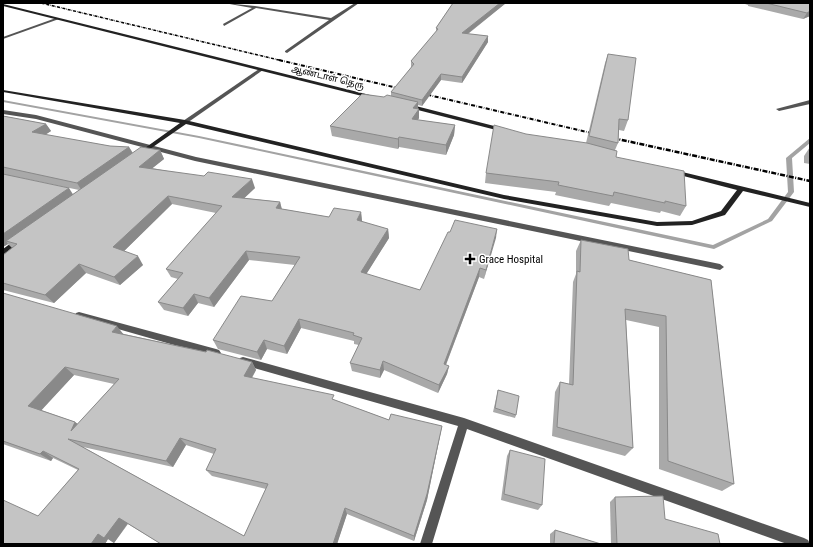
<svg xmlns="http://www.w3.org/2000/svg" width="813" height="547" viewBox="0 0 813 547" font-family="'Roboto Condensed','Noto Sans Tamil',sans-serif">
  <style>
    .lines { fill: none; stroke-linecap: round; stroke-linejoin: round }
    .stream { fill: #a3a3a3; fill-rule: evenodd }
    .street { fill: #555; fill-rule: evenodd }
    .secondary { fill: #222; fill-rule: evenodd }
    .rail-far2 { stroke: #000; stroke-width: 1.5; stroke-dasharray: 3 1 0.5 1; stroke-linecap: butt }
    .rail-far1 { stroke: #000; stroke-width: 2; stroke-dasharray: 4 1.5 0.5 1.5; stroke-linecap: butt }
    .rail { stroke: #000; stroke-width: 2.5; stroke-dasharray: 5 1.5 1 1.5; stroke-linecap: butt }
    .wall { fill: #a9a9a9; fill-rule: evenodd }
    .shaded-wall { fill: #898989 }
    .building { fill: #c4c4c4; stroke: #898989; fill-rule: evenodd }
    .poi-dot { fill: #000; stroke: #fff; stroke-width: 1.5 }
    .labels { text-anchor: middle; stroke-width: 3; stroke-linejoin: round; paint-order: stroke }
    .far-street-label { font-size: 9px; fill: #000; stroke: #fff }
    .poi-label { font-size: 11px; fill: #000; stroke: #fff; text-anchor: start }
  </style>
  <rect width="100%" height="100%" fill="#fff"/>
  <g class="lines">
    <!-- stream -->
    <path class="stream" d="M3 100 199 136 713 245 768 219 788 192 786 158 810 138V143L792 158 794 192 772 221 714 249 199 138 3 102Z"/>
    <!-- street -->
    <g class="street">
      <path d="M224 3 255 6 331 18 355 3H359L287 53 285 52V51L329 20 256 8 224 26 223 24 252 8Z"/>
      <path d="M56 18 59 19 3 39V37Z"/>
      <path d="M259 69 263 70 187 123H183V121Z"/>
      <path d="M810 100V104L779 111 776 109Z"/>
      <path d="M3 110 36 115 196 157 720 264 724 267 720 270 195 161 36 119 3 114Z"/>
      <path d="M79 312 216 349 219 350 221 353 219 356 216 357 76 317 75 315 76 313Z"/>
      <path d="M243 357 464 418 804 538 808 540 810 544H787L467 429 432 544H420L458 426 243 365 240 364 238 361 240 358Z"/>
    </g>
    <!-- secondary -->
    <g class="secondary">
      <path d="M3 4 374 96 375 97 370 98 3 6Z"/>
      <path d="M3 90 185 120 504 195 657 222 692 221 721 211 737 190 672 173V171L674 170 810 203V207L743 191 725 215 692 225 657 226 504 199 186 124 140 156 137 154 138 153 180 123 3 92Z"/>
      <path d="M408 104 506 129 507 130 504 132 406 107V105Z"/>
      <path d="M18 238 21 239 22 241 21 243 3 256V249Z"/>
    </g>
    <!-- rail-far2 -->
    <path class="rail-far2" d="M41 3 283 61"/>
    <!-- rail-far1 -->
    <g class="rail-far1">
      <path d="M279 60 406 90"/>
      <path d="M420 93 617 139"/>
    </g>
    <!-- rail -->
    <path class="rail" d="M613 138 810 181"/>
  </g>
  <!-- wall -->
  <g class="wall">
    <path d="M453 3H506L468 34 488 36V42L462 83 441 80 422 106 418 105V109H419V118L418 120 455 125 454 135 446 155 399 147 398 149 332 136 330 126 384 97 391 96V92L411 68V61L436 32V28Z"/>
    <path d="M742 3H810V16L803 19 748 6V5Z"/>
    <path d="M608 54 628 120 624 131 619 130 618 143 615 150 616 157 686 206 680 216 661 211 660 213 611 203 609 206 555 195 556 192 485 183 486 173 586 143 605 63Z"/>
    <path d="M3 116 46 124 51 131 45 135 110 146 129 147 133 153 160 150 164 159 152 168 255 188 244 198 280 202 282 209 329 217 361 212 362 222 388 229 389 238 366 274 420 290 450 232 497 229 484 279 479 277 446 365 449 366 447 374 438 393 384 370 380 378 352 371 350 363 359 345 354 344V341L301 328 287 354 267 349 261 360 218 349 213 340 272 301 295 265 249 260 214 307 198 303 188 316 164 310 158 302 178 279 171 277 166 269 216 213 172 204 124 251 143 265 120 285 86 273 54 303 3 290V255L12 248 8 244 3 247ZM17 177 79 190 73 194Z"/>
    <path d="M810 147V164L804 163V156Z"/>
    <path d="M581 240 629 260 711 280 734 484 722 491 659 469V327L626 320 633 448 625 456 552 436 555 392 560 382 569 384 573 282 576 274V251Z"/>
    <path d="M3 293 124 334 252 362 256 370 252 378 335 400 389 420 442 426 427 500 414 541 347 514 337 544H161L128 524 114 543 108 539 105 544H3L38 516 78 470 53 458 51 461 3 444ZM74 375 114 384 78 424 75 422 41 410ZM186 445 214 454 206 470 212 476 266 489 244 536 83 447 173 467Z"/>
    <path d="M498 390 516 415 515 418 493 412Z"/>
    <path d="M510 450 542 505 538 510 501 500 507 456Z"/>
    <path d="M615 497 665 519 720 544H611L610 502Z"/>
    <path d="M555 530 601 544H550V534Z"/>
  </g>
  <!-- shaded-wall -->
  <g class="shaded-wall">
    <path d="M500 3H506L461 39 462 33Z"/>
    <path d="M810 11V16L803 19 807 13Z"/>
    <path d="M488 36V42L462 83V77Z"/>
    <path d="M441 74V80L422 106V100Z"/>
    <path d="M418 102V110L419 109V118L412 128V119L413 108Z"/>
    <path d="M46 124 51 131 37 140 32 132Z"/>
    <path d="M455 125 454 135 446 155V145Z"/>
    <path d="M399 137V147L398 149V139Z"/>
    <path d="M129 147 133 154 82 191 77 183Z"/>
    <path d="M160 150 164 159 144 175 139 167Z"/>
    <path d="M252 179 255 188 236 206 232 197Z"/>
    <path d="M69 188 74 196 6 241 8 244 3 247V234Z"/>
    <path d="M168 196 172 204 119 256 113 247Z"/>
    <path d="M280 202 282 211 276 208Z"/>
    <path d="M361 212 362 221 358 229 357 220Z"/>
    <path d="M388 229 389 238 362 281 361 272Z"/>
    <path d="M497 229 496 238 484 279 486 270Z"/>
    <path d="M246 251 249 260 214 307 209 298Z"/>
    <path d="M138 256 143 265 120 285 114 277Z"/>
    <path d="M79 264 86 273 54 303 45 295Z"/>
    <path d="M480 268 479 277 443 372 444 364Z"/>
    <path d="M194 294 198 303 188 316 183 308Z"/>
    <path d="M299 319 301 328 287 354 284 346Z"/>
    <path d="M117 326 124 335 112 332Z"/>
    <path d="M264 340 267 349 261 360 257 352Z"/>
    <path d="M383 361 384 370 380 378V370Z"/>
    <path d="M252 362 256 370 248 384 244 376Z"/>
    <path d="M449 366 447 374 438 393 439 385Z"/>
    <path d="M65 367 74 375 38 414 28 406Z"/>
    <path d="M75 422 84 429 71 431Z"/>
    <path d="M442 426 427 500 414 541V536Z"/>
    <path d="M180 438 186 445 173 467 166 461Z"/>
    <path d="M43 451 53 458 51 461 40 454Z"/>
    <path d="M345 508 347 514 337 544H333Z"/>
    <path d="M119 518 128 523 114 543 108 539 105 544H91L98 534Z"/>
  </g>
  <!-- building -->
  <g class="building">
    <path d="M453 3H500L462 33 488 36 462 77 441 74 422 100 391 92 414 64 411 61 438 29 436 28Z"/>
    <path d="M766 3H810V11L807 13Z"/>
    <path d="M608 54 636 58 628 120 619 119 618 143 589 136Z"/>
    <path d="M362 94 384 97 387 95 418 102 413 108 419 109 412 119 455 125 446 145 399 137 398 139 330 126Z"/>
    <path d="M3 116 46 124 32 132 110 146 129 147 77 183 3 167Z"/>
    <path d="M494 125 526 134 587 143 617 151 616 157 684 171 686 206 665 201V203L614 192 613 196 558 185 559 182 486 173Z"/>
    <path d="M141 147 160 150 139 167 204 176 208 172 252 179 232 197 280 202 276 208 329 217 334 208 361 212 357 220 388 229 361 272 420 290 448 232H450L455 220 497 229 486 270 480 268 444 364 449 366 439 385 383 361 380 370 350 363 362 338 353 335 354 333 299 319 284 346 264 340 257 352 213 340 241 296 272 301 300 257 246 251 209 298 194 294 183 308 158 302 183 273 166 269 222 206 168 196 113 247 138 256 114 277 79 264 45 295 3 283V255L17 244 6 241Z"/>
    <path d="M3 174 69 188 3 234Z"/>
    <path d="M581 240 628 249 629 260 711 280 734 484 668 461 666 316 625 309 633 448 557 427 560 382 573 385 577 271 580 272Z"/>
    <path d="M3 293 117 326 112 332 206 352 207 350 252 362 244 376 334 395 332 399 389 420 391 414 442 426 427 494 414 536 345 508 333 544H161L119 518 104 538 98 534 91 544H3V500L38 516 79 469 43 451 40 454 3 441ZM65 367 119 379 71 431 75 422 28 406ZM180 438 216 449 206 470 268 484 244 536 68 439 166 461Z"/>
    <path d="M498 390 519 396 516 415 495 408Z"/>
    <path d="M510 450 545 459 542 505 504 494Z"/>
    <path d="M663 496 665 519 718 534 720 544H617L615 497Z"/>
    <path d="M555 530 601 544H554Z"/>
  </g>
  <!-- markers -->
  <path class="poi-dot" d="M468 253h4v4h4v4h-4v4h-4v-4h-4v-4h4z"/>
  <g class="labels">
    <!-- far-street labels -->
    <g class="far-street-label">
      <text transform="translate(328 77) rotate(14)" y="3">ஆண்டாள் தெரு</text>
    </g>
    <!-- poi labels -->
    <g class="poi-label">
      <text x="479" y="263">Grace Hospital</text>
    </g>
  </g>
  <!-- border -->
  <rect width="813" height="547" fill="none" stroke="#000000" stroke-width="8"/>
</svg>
